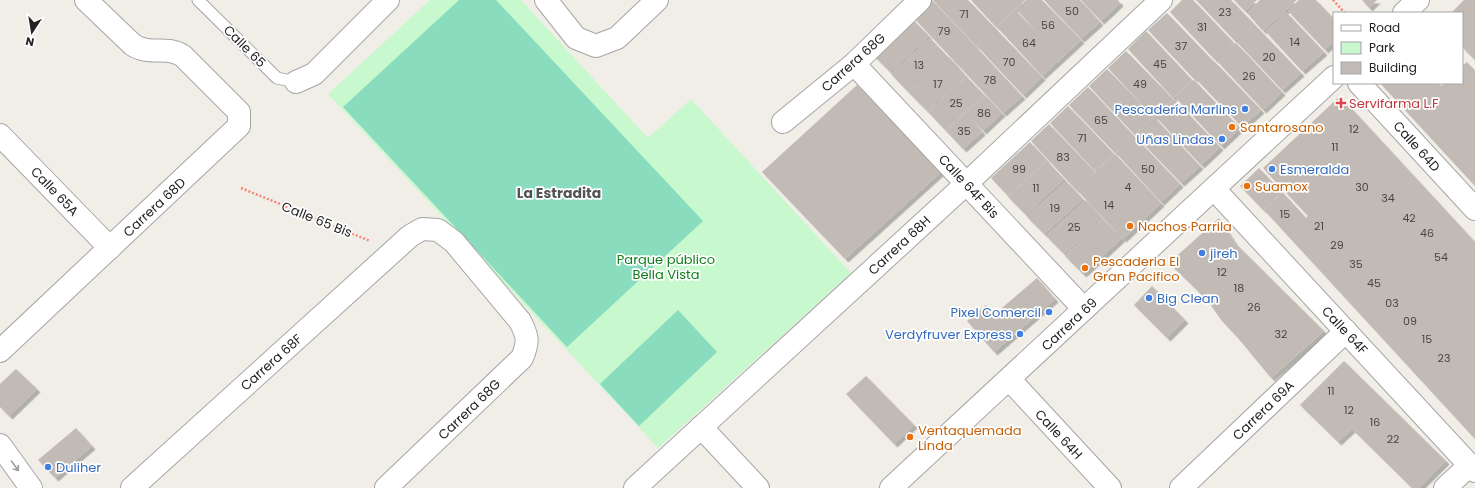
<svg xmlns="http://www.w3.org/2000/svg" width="1475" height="488" viewBox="0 0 1475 488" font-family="Poppins,sans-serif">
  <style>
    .park { fill: #c8f8cd }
    .pitch { fill: #89dcbe }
    .building { fill: #c2bab4; filter: url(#shadow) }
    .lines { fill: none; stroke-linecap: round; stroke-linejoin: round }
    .service-casing { stroke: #a5a5a5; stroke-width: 13 }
    .minor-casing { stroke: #a5a5a5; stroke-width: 24 }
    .tertiary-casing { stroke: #a5a5a5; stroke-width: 24 }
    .path { stroke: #f58575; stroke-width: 2.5; stroke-dasharray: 2 2; stroke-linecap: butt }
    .service { stroke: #fff; stroke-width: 11 }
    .minor { stroke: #fff; stroke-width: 22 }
    .tertiary { stroke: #fff; stroke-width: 22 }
    .oneway { stroke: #9b9b9b }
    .health-dot { fill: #e0444e; stroke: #fff; stroke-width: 1.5 }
    .shop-dot { fill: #3f7fe0; stroke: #fff; stroke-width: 1.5 }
    .food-dot { fill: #e8710a; stroke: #fff; stroke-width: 1.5 }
    .labels { text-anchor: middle; stroke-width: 3.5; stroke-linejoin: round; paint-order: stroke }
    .number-label { font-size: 11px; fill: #494746 }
    .street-label { font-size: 13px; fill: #212121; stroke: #fff }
    .health-label { font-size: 13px; fill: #be3a42; stroke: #fff; text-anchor: start }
    .shop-label { font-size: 13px; fill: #366cbe; stroke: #fff; text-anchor: end }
    .food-label { font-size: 13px; fill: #c56008; stroke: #fff; text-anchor: start }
    .park-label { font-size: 13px; fill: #107e1c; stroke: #fff }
    .neighbourhood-label { font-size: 14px; font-weight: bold; fill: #545454; stroke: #fff }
  </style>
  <defs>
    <filter id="shadow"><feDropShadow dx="3.5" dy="3.5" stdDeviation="0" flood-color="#0004"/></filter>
  </defs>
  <rect width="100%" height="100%" fill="#f1eee8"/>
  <!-- park -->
  <path class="park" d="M430 0H521L648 138 691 99 851 273 658 448 328 94Z"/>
  <!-- pitch -->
  <g class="pitch">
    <path d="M459 0H496L703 221 567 347 343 107Z"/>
    <path d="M678 310 717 352 639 426 600 384Z"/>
  </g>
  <!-- building -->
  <g class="building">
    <path d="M929 0H932L1022 96 1003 113 912 16Z"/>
    <path d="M933 0H968L1042 77 1023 95 977 46 986 37 976 46Z"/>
    <path d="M971 0H1025L996 27Z"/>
    <path d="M1026 0H1042L1081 40 1042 76 997 27 1015 10 1039 34 1016 9Z"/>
    <path d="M1044 0H1080L1100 22 1081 39Z"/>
    <path d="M1081 0H1118L1120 3 1101 21Z"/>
    <path d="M1182 0H1193L1234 43 1215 60 1170 12Z"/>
    <path d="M1196 0H1231L1254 24 1235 41Z"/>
    <path d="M1234 0H1257L1245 11Z"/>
    <path d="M1260 0H1297L1263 31 1247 13Z"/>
    <path d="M1299 0H1316L1334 19V41L1325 50 1288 11Z"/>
    <path d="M1362 0H1377L1369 8Z"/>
    <path d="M1464 0H1475V60L1462 47V13H1451Z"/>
    <path d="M1286 12 1324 52 1302 71 1266 32Z"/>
    <path d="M1167 13 1213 61 1194 79 1148 30Z"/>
    <path d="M911 18 929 36 890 72 872 54Z"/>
    <path d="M1255 25 1301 73 1282 90 1237 42Z"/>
    <path d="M1146 31 1192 80 1173 98 1128 49Z"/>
    <path d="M930 38 947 56 908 92 891 74Z"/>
    <path d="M1236 43 1282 92 1263 110 1217 61Z"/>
    <path d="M1126 51 1173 99 1159 112 1174 99 1220 147 1201 165 1155 116 1134 134 1089 86 1107 69 1151 114 1108 68Z"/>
    <path d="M949 57 966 76 927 111 909 93Z"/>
    <path d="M1215 62 1261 110 1242 127 1196 79Z"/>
    <path d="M1467 62 1475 71V186L1380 83H1438L1442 86 1444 83H1462V66Z"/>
    <path d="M967 77 984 95 945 130 928 112Z"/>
    <path d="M1194 80 1240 128 1221 146 1175 97Z"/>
    <path d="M857 85 941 172 845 259 762 172Z"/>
    <path d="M1088 87 1134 136 1115 153 1069 105Z"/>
    <path d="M985 95 1002 113 983 131 972 119 982 132 963 149 946 131Z"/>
    <path d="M1340 96 1475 242V439L1264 210 1283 193 1306 218 1308 216 1263 168Z"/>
    <path d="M1068 106 1114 154 1095 171 1050 123Z"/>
    <path d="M1154 117 1200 166 1181 183 1135 135Z"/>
    <path d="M1049 124 1095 172 1076 190 1031 141Z"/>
    <path d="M1134 136 1180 184 1161 202 1116 153Z"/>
    <path d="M1030 142 1047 160 1008 196 991 178Z"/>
    <path d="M1115 154 1161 203 1123 239 1077 190 1096 172 1114 191 1096 172Z"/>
    <path d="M1047 161 1064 179 1026 215 1008 197Z"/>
    <path d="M1259 168 1282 192 1263 210 1240 186Z"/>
    <path d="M1066 181 1083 199 1044 234 1027 217Z"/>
    <path d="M1086 200 1103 219 1064 254 1046 236Z"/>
    <path d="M1219 218 1235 243 1324 331 1271 378 1238 338 1222 321 1207 300 1169 263Z"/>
    <path d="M1104 220 1122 238 1083 274 1065 256Z"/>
    <path d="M1037 278 1055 299 994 352 967 321 986 305 995 314Z"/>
    <path d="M1152 286 1185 320 1167 338 1134 305Z"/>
    <path d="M1344 361 1446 461 1419 488H1412L1352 429 1338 442 1300 405Z"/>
    <path d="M16 369 37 389 9 416 0 407V384Z"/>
    <path d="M866 376 914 425 894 444 846 394Z"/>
    <path d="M76 428 92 446 55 478 38 460Z"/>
  </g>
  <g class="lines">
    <!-- service casing -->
    <g class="service-casing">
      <path id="service" d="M198 0 277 78 296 82"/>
    </g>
    <!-- minor casing -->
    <g class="minor-casing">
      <g id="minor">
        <path d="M546 0 576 38 596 46 617 38 657 0"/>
        <path d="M854 64 1084 309"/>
        <path d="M296 82 314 74 388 0"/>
        <path d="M1359 83 1475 209"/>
        <path d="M783 122 854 64 920 0"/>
        <path d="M0 135 110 248"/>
        <path d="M1214 189 1475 471"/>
        <path d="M0 351 239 126V112L183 56C166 45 151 56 133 45L86 0"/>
        <path d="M1009 379 1110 488"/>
        <path d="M701 427 758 488"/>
        <path d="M132 488 410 236 422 229 438 230 454 242 520 321C528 337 529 341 522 358L386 488"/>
        <path d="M635 488 967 183 1161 0"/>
        <path d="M1181 488 1346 331"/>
        <path d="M1445 488 1470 465"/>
      </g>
    </g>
    <!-- tertiary casing -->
    <g class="tertiary-casing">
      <g id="tertiary">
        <path d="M1404 13 1418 0"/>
        <path d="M0 445 31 488"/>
        <path d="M891 488 1334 77"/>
      </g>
    </g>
    <!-- path -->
    <g class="path">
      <path d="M1333 0 1345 13"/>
      <path d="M241 188 370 241"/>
    </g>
    <!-- service -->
    <use href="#service" class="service"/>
    <!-- minor -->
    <use href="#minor" class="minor"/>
    <!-- tertiary -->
    <use href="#tertiary" class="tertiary"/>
  </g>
  <!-- one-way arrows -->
  <defs><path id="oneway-shaft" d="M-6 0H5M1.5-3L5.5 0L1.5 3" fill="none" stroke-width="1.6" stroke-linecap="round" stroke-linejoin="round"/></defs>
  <use class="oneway" href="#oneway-shaft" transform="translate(15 466) rotate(54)"/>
  <!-- markers -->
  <path class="health-dot" d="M1339 97h4v4h4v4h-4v4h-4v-4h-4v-4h4z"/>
  <g class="shop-dot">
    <circle cx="1245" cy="109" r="4"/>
    <circle cx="1222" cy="139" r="4"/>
    <circle cx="1272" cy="169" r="4"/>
    <circle cx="1202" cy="253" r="4"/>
    <circle cx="1149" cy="298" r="4"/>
    <circle cx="1049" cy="312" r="4"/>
    <circle cx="1020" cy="334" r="4"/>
    <circle cx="48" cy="467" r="4"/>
  </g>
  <g class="food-dot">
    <circle cx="1232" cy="127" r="4"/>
    <circle cx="1247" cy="186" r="4"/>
    <circle cx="1130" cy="226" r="4"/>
    <circle cx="1085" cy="268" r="4"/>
    <circle cx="910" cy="437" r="4"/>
  </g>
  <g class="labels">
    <!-- number labels -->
    <g class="number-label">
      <text x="1072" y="15">50</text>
      <text x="1225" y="16">23</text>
      <text x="964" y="18">71</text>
      <text x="1048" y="29">56</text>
      <text x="1202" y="31">31</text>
      <text x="944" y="35">79</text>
      <text x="1295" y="46">14</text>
      <text x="1029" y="47">64</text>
      <text x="1181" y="50">37</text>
      <text x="1269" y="61">20</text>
      <text x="1009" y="66">70</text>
      <text x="1160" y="68">45</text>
      <text x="919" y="69">13</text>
      <text x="1249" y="80">26</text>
      <text x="990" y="84">78</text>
      <text x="938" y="88">17</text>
      <text x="1140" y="88">49</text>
      <text x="956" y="107">25</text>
      <text x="984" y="117">86</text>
      <text x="1101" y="124">65</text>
      <text x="1354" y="133">12</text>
      <text x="964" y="135">35</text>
      <text x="1082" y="142">71</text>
      <text x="1335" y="151">11</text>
      <text x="1063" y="161">83</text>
      <text x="1019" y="173">99</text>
      <text x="1148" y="173">50</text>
      <text x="1128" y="191">4</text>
      <text x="1362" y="191">30</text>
      <text x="1036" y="192">11</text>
      <text x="1388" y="202">34</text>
      <text x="1109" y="209">14</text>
      <text x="1055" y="212">19</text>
      <text x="1285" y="218">15</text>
      <text x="1409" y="222">42</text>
      <text x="1319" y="230">21</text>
      <text x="1074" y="231">25</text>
      <text x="1427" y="237">46</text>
      <text x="1337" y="249">29</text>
      <text x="1441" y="261">54</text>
      <text x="1356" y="268">35</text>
      <text x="1222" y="276">12</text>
      <text x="1374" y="287">45</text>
      <text x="1239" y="292">18</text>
      <text x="1392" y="307">03</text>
      <text x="1254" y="311">26</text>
      <text x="1410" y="325">09</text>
      <text x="1281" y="338">32</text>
      <text x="1427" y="343">15</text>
      <text x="1444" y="362">23</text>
      <text x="1331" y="395">11</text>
      <text x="1349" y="414">12</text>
      <text x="1375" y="426">16</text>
      <text x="1393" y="443">22</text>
    </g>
    <!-- street labels -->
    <g class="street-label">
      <text transform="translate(245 46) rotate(45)" y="5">Calle 65</text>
      <text transform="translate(853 62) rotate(-42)" y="5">Carrera 68G</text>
      <text transform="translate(1417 146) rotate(48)" y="5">Calle 64D</text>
      <text transform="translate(969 186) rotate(47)" y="5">Calle 64F Bis</text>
      <text transform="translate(55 191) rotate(46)" y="5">Calle 65A</text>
      <text transform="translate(154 207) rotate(-43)" y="5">Carrera 68D</text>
      <text transform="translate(317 219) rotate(22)" y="5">Calle 65 Bis</text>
      <text transform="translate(899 245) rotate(-43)" y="5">Carrera 68H</text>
      <text transform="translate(1069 324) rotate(-43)" y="5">Carrera 69</text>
      <text transform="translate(1345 330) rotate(47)" y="5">Calle 64F</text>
      <text transform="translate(271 362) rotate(-42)" y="5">Carrera 68F</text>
      <text transform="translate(469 409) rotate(-44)" y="5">Carrera 68G</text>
      <text transform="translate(1263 410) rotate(-44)" y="5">Carrera 69A</text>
      <text transform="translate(1059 434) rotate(47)" y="5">Calle 64H</text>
    </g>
    <!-- health labels -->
    <g class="health-label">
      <text x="1349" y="108">Servifarma L.F</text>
    </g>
    <!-- shop labels -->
    <g class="shop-label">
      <text x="1237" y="114">Pescadería Marlins</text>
      <text x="1214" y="144">Uñas Lindas</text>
      <text x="1280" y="174" text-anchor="start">Esmeralda</text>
      <text x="1210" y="258" text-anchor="start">jireh</text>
      <text x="1157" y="303" text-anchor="start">Big Clean</text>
      <text x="1041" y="317">Pixel Comercil</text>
      <text x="1012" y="339">Verdyfruver Express</text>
      <text x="56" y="472" text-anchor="start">Duliher</text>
    </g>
    <!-- food labels -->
    <g class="food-label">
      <text x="1240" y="132">Santarosano</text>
      <text x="1255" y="191">Suamox</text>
      <text x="1138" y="231">Nachos Parrila</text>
      <text x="1093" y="266">Pescaderia El<tspan x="1093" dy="15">Gran Pacifico</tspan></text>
      <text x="918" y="435">Ventaquemada<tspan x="918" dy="15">Linda</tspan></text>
    </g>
    <!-- park labels -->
    <g class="park-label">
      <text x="666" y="264">Parque público<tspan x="666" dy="15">Bella Vista</tspan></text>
    </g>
    <!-- neighbourhood labels -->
    <g class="neighbourhood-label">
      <text x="559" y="198">La Estradita</text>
    </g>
  </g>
  <!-- legend -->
  <rect x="1333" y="12" width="130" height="72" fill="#ffffff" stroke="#a6a6a6"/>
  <rect x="1341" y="25" width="20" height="6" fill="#ffffff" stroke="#a6a6a6"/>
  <text x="1369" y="32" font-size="12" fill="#212121">Road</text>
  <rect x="1341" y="42" width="20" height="12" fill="#c8f8cd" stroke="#a6a6a6"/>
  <text x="1369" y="52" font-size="12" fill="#212121">Park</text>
  <rect x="1341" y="62" width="20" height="12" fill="#c2bab4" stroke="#a6a6a6"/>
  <text x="1369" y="72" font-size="12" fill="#212121">Building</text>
  <!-- north arrow -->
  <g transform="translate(32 32) rotate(192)" stroke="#ffffff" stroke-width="3" paint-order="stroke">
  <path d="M0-3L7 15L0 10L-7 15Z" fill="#212121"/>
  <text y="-6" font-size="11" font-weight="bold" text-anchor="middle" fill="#212121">N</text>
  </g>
</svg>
